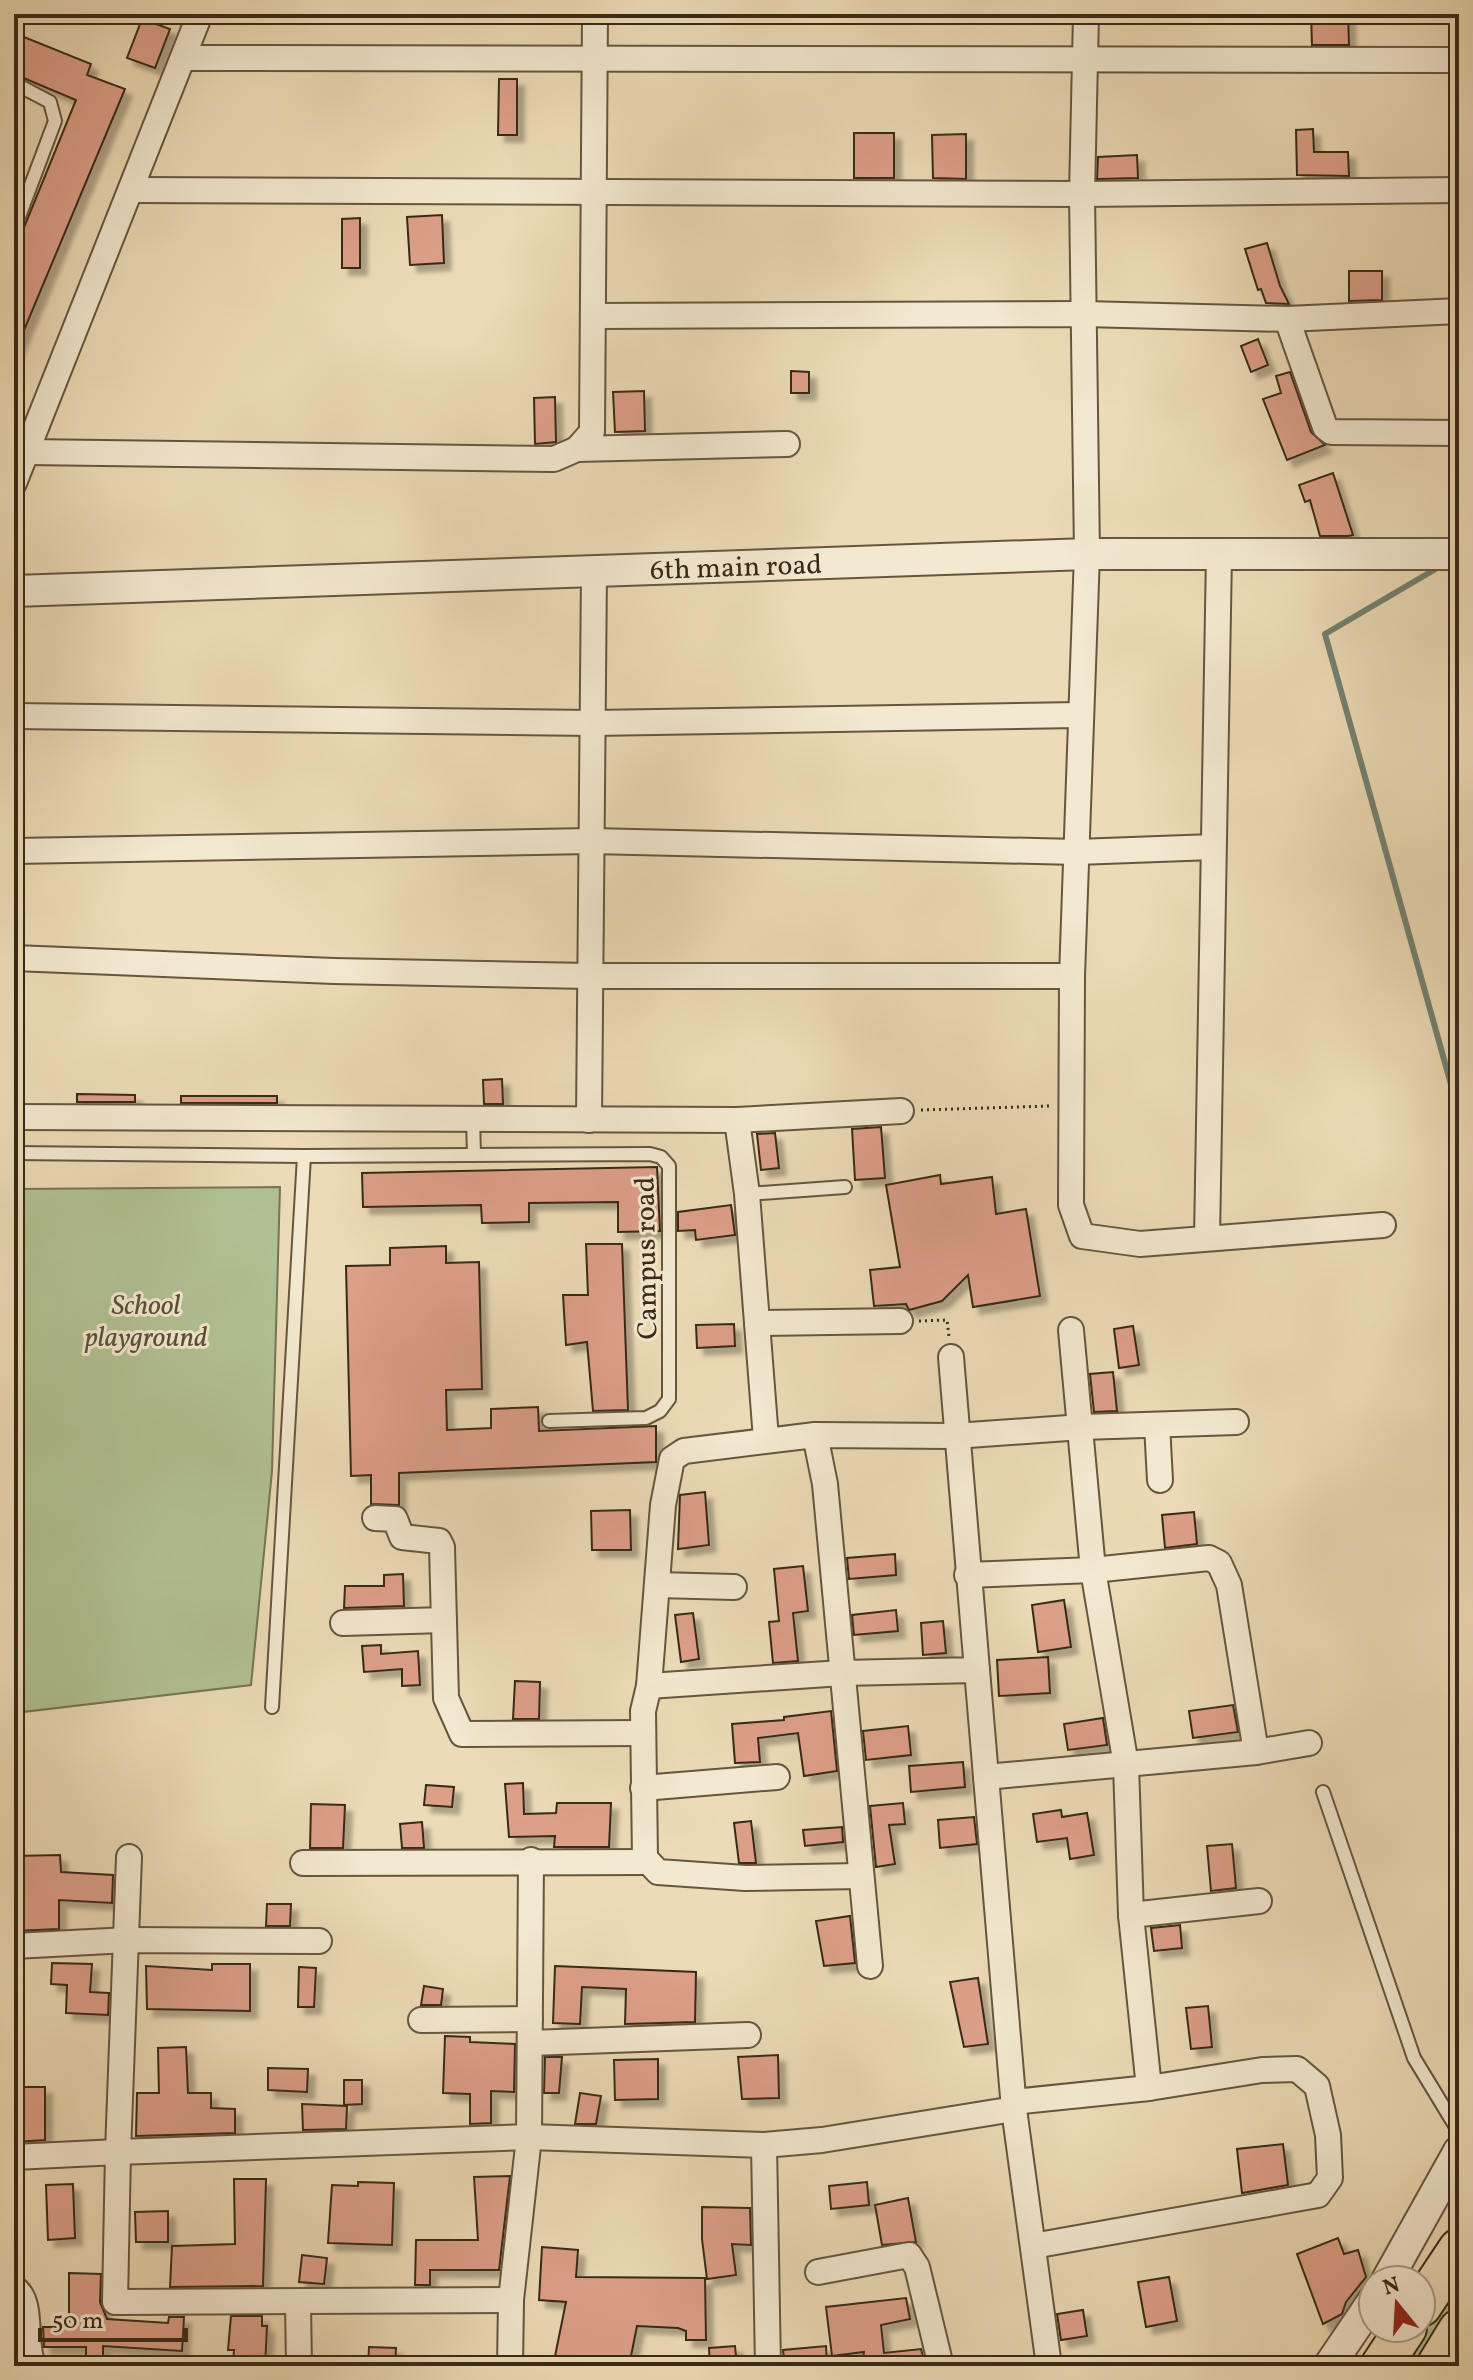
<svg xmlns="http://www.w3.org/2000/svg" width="1473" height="2380" viewBox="0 0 1473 2380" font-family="Vollkorn,serif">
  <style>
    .green { fill: #b1c193; stroke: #757555; stroke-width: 2 }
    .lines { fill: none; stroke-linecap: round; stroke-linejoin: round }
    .stream { stroke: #738170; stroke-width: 6 }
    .building { fill: #dc9f88; stroke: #392917; stroke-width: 2; filter: url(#shadow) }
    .service-casing { stroke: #66563f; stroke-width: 16 }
    .minor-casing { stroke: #66563f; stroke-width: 28 }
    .tertiary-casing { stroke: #66563f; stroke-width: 34 }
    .trunk-casing { stroke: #392917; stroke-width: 44 }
    .path { stroke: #392917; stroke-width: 3; stroke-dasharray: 2 4; stroke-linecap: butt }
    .service { stroke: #f3e8d0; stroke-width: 12 }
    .minor { stroke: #f3e8d0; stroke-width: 24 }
    .tertiary { stroke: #f3e8d0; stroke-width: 30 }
    .trunk { stroke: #ecdbb6; stroke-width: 40 }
    .labels { text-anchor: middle; stroke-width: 6; stroke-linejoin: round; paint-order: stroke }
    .street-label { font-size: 28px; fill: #392917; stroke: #f3e8d0 }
    .park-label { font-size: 28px; font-style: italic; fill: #574f36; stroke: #f3e8d0 }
  </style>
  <defs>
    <filter id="shadow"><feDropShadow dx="7" dy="7" stdDeviation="2" flood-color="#0004"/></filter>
  </defs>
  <rect width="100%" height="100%" fill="#ecdbb6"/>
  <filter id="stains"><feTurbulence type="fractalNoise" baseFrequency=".0025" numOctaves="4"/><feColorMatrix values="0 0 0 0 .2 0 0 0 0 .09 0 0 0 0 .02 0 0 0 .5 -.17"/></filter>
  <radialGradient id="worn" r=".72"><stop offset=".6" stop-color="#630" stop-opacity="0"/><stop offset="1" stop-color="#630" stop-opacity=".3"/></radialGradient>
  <!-- green -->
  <g class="green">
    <path d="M280 1187 272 1471 251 1685 14 1713V1189Z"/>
    <path d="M1459 2267V2308L1423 2366H1393Z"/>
  </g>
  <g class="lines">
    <!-- stream -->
    <path class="stream" d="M1439 567 1325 634 1459 1113"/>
  </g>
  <!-- building -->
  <g class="building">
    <path d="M1311 14H1348L1349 45H1312Z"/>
    <path d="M142 19 170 29 155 68 127 58Z"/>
    <path d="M14 33 91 64 87 75 125 89 14 354V252L76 100 14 74Z"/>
    <path d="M499 79H517V135H498Z"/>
    <path d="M1313 129 1314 152H1348L1349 176 1297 175 1296 130Z"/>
    <rect x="854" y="133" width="40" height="45"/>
    <path d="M966 134V179L933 178 932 135Z"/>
    <path d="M1137 155 1138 178 1097 179 1098 157Z"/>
    <path d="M442 215 444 263 410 265 407 217Z"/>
    <path d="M360 218V268H342V219Z"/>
    <path d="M1267 243 1280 286 1289 304 1266 303 1261 289 1258 290 1245 249Z"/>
    <path d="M1349 271H1382V300L1349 301Z"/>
    <path d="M1258 339 1268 365 1251 372 1241 346Z"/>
    <path d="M791 371 809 372V393H791Z"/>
    <path d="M1290 372 1311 432 1325 445 1287 460 1263 399 1281 393 1276 376Z"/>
    <path d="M644 391 645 431 615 432 613 392Z"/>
    <path d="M555 397 556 442 535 444 534 398Z"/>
    <path d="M1333 473 1353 535 1348 536H1320L1310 500 1305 502 1299 485Z"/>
    <path d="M502 1079 503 1104H484L483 1080Z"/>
    <path d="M77 1094 135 1095V1102H77Z"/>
    <rect x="181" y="1096" width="96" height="7"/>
    <path d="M881 1127 885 1178 855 1180 852 1129Z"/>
    <path d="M775 1133 779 1168 761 1170 757 1134Z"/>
    <path d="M657 1167 660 1231 618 1232V1202L529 1203V1222L482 1223 481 1205 363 1207 362 1173Z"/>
    <path d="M940 1175 941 1184 992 1177 996 1214 1026 1209 1040 1296 973 1307 968 1275 942 1301 909 1310 906 1304 874 1306 870 1270 900 1267 886 1185Z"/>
    <path d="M731 1205 735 1235 696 1240 695 1230 678 1231V1212Z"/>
    <path d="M586 1244H622L628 1410 593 1411 587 1342 566 1345 563 1295H588Z"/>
    <path d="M446 1246V1263L479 1262 482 1389 446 1390 447 1430 491 1428V1409L538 1407 539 1431 656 1426V1462L399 1473V1505L371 1504V1475L351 1476 346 1266 390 1265V1248Z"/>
    <path d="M734 1324 735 1346 697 1348 696 1325Z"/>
    <path d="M1133 1326 1139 1365 1119 1368 1114 1329Z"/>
    <path d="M1113 1372 1117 1411 1094 1412 1090 1374Z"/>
    <path d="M705 1492 709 1545 678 1549 680 1495Z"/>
    <path d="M630 1510 631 1550H592L591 1511Z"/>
    <path d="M1194 1512 1197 1544 1165 1548 1162 1515Z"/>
    <path d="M895 1554 896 1575 849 1579 847 1558Z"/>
    <path d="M803 1566 808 1611 793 1613 798 1661 773 1663 769 1622 779 1621 774 1569Z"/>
    <path d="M403 1574 404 1606 344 1608 345 1586H384V1575Z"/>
    <path d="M1064 1600 1071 1647 1038 1652 1032 1605Z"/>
    <path d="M896 1610 898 1631 854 1635 852 1615Z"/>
    <path d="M693 1613 699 1659 681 1662 675 1615Z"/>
    <path d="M943 1621 946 1653 923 1655 921 1623Z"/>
    <path d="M381 1645V1654L418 1651 420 1685 402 1686V1669L364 1672 362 1646Z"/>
    <path d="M1048 1657 1050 1693 999 1696 997 1660Z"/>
    <path d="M515 1681 540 1682 539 1719H513Z"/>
    <path d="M1233 1705 1238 1732 1193 1738 1189 1711Z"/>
    <path d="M831 1711 837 1771 804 1776 798 1733 758 1738 760 1762 735 1763 732 1724 784 1720V1717Z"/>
    <path d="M1103 1718 1107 1745 1068 1750 1064 1724Z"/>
    <path d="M908 1726 911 1755 866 1760 863 1731Z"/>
    <path d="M963 1762 965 1787 911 1792 909 1766Z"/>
    <path d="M523 1783 524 1814 556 1813 557 1803H611L609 1847H554L555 1836 509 1837 505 1784Z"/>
    <path d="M426 1785 454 1787 452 1807 424 1805Z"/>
    <path d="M903 1803 905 1824 889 1825 895 1864 876 1867 870 1806Z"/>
    <path d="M311 1804 345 1805 343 1848H310Z"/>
    <path d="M1061 1810 1062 1817 1087 1813 1094 1855 1070 1859 1067 1838 1037 1842 1033 1814Z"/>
    <path d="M974 1817 977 1844 940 1848 938 1820Z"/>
    <path d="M751 1821 756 1863H739L734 1823Z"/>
    <path d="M422 1822 424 1848H402L400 1824Z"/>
    <path d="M842 1827 843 1842 805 1846 803 1830Z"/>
    <path d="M1232 1844 1236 1888 1211 1891 1207 1846Z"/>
    <path d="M60 1855 61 1872 113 1875 112 1903 59 1900V1929L14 1931V1856Z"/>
    <path d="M267 1904H291L290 1926H266Z"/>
    <path d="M850 1916 855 1963 824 1966 816 1921Z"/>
    <path d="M1180 1925 1182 1948 1154 1951 1151 1928Z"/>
    <path d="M52 1963 92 1964 90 1992 109 1993 108 2015 66 2013 67 1985 51 1984Z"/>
    <path d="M212 1964H250V2011L147 2009 146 1966 212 1970Z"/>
    <path d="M555 1966 696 1972 695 2022 625 2024 626 1989 582 1987 580 2024 553 2023Z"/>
    <path d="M299 1967 316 1968 314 2007H298Z"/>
    <path d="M978 1978 988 2044 964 2047 950 1982Z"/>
    <path d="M424 1986 443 1989 441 2005H421Z"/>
    <path d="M1208 2006 1212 2047 1191 2049 1186 2008Z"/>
    <path d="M445 2036 470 2037V2042L515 2044 514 2092 491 2091V2123L470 2124V2094L443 2093Z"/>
    <path d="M186 2047 188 2093H211V2108L235 2109V2133L136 2136 137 2093H159L158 2048Z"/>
    <path d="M778 2055 779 2098 742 2099 738 2057Z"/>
    <path d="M545 2057H562L559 2093H544Z"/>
    <path d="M658 2059V2099L615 2100 614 2060Z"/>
    <path d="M268 2068 308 2069 307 2092 268 2090Z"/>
    <path d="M344 2080H362V2104L344 2105Z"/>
    <path d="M15 2087H45V2140L15 2142Z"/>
    <path d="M580 2093 601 2096 596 2124H575Z"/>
    <path d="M302 2104 347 2106 346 2129 303 2130Z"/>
    <path d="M1283 2144 1288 2185 1242 2193 1237 2149Z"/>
    <path d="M510 2176 499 2270H430V2285H415L416 2240H478L474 2177Z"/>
    <path d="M234 2179H266L263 2286 170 2287 172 2246 235 2244Z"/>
    <path d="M358 2182 394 2183 392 2245 328 2243 332 2185 358 2186Z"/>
    <path d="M867 2182 869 2205 831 2209 829 2186Z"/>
    <path d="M73 2184 75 2238 48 2240 46 2185Z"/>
    <path d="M908 2198 916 2242 882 2245 875 2205Z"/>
    <path d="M702 2207 750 2208 751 2245 732 2244 736 2275 707 2279 702 2239Z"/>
    <path d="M168 2211V2242H136L135 2212Z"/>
    <path d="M1338 2238 1344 2254 1358 2250 1366 2277 1346 2302 1342 2314 1323 2324 1297 2254Z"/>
    <path d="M542 2247 578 2250 576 2277 705 2278 706 2340H686V2331L678 2328 637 2326 629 2366H553L566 2302 539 2300Z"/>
    <path d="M302 2255 327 2258 324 2284 299 2282Z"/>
    <path d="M69 2273 101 2274 100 2302 107 2319 168 2323 169 2317H184L182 2351 103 2346V2366H86V2347H44L43 2327H69Z"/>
    <path d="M1169 2277 1177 2321 1146 2327 1138 2282Z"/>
    <path d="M906 2298 910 2319 881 2325 884 2353 921 2349 925 2364 862 2366 864 2352 832 2356 826 2307Z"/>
    <path d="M1083 2310 1087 2336 1061 2340 1057 2314Z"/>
    <path d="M231 2316H262V2326H267L265 2366H233L234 2350H228Z"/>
    <path d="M735 2346 737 2366H710L709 2348Z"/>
    <path d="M826 2346 827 2366H785L783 2350Z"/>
    <path d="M369 2347 396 2348 395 2366H368Z"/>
  </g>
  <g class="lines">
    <!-- service casing -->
    <g class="service-casing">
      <g id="service">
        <path d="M14 83 50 102 55 121 14 230"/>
        <path d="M473 1119 474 1155"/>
        <path d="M14 1153 304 1156 272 1707"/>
        <path d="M304 1156 650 1154 661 1157 669 1166V1399L660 1411 646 1418 549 1421"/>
        <path d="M747 1194 845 1187"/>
        <path d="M1323 1792 1414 2058 1459 2132"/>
      </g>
    </g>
    <!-- minor casing -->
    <g class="minor-casing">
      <g id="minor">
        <path d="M1086 14 1082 194 1087 554 1072 976 1071 1205 1082 1236 1140 1244 1383 1225"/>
        <path d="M183 58 1459 60"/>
        <path d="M131 190 1082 194 1459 190"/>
        <path d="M1459 311 1287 319 1325 427 1331 432 1459 433"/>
        <path d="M593 316 1084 314 1287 319"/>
        <path d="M577 449 787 444"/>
        <path d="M26 452 554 459 577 449 592 432 595 14"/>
        <path d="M14 483 200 14"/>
        <path d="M14 716 593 723 1079 715"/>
        <path d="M14 851 591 841 1077 852 1213 847"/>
        <path d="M14 958 334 971 590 976H1072"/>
        <path d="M14 1117 737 1120 901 1111"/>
        <path d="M589 1120 594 571"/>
        <path d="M737 1120 747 1194 766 1439"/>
        <path d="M1207 1238 1219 554"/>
        <path d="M757 1323 900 1321"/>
        <path d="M1157 1425 1160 1480"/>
        <path d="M815 1435 825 1484 870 1966"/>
        <path d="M375 1518 395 1519 402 1537 439 1541 442 1547 446 1698 462 1734 643 1733"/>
        <path d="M967 1575 1093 1570 1209 1558 1219 1563 1229 1585 1256 1752"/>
        <path d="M658 1585 734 1587"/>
        <path d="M343 1623 444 1620"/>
        <path d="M649 1686 842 1673 977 1670 951 1357"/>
        <path d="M986 1777 1256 1752 1309 1743"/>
        <path d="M643 1788 777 1777"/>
        <path d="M129 1857 118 2152 529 2137 764 2145 822 2140 1014 2109 977 1670"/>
        <path d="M303 1863 647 1862"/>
        <path d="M860 1876 745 1878 658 1872 645 1858 643 1711 649 1686 663 1505 672 1459 684 1451 815 1435 955 1436 1082 1427 1236 1422"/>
        <path d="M1131 1915 1259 1901"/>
        <path d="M14 1946 128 1940 319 1941"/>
        <path d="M421 2020 530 2019"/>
        <path d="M530 2043 748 2035"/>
        <path d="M1013 2102 1149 2088 1131 1915 1126 1765 1093 1570 1071 1330"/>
        <path d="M1014 2109 1049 2366"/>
        <path d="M764 2145 768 2366"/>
        <path d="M14 2157 118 2152 115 2302 511 2300"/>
        <path d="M1033 2246 1318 2195 1330 2178 1328 2135 1317 2086 1297 2069 1262 2070 1149 2088"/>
        <path d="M818 2272 909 2255 917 2267 941 2366"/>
        <path d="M14 2288C35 2302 22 2345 34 2366"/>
        <path d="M298 2303 299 2366"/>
        <path d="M510 2366 511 2300 529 2137 531 1860"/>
      </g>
    </g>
    <!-- tertiary casing -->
    <g class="tertiary-casing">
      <g id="tertiary">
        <path d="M14 591 1087 554H1459"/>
        <path d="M1387 2280 1459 2151"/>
        <path d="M1329 2366 1373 2301"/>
      </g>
    </g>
    <!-- trunk casing -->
    <g class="trunk-casing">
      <g id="trunk">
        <path d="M1421 2306 1459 2249"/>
        <path d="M1381 2366 1406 2328"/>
        <path d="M1437 2366 1459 2330"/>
      </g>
    </g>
    <!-- path -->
    <g class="path">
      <path d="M921 1110 1049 1106"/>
      <path d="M919 1321 947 1320 949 1337"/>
    </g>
    <!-- service -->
    <use href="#service" class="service"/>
    <!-- minor -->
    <use href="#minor" class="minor"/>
    <!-- tertiary -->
    <use href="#tertiary" class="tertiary"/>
    <!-- trunk -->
    <use href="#trunk" class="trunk"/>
  </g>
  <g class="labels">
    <!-- street labels -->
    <g class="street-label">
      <text transform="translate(736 566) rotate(-2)" y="10">6th main road</text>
      <text transform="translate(645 1258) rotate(-91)" y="10">Campus road</text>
    </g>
    <!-- park labels -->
    <g class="park-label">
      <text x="146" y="1314">School<tspan x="146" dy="32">playground</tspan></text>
    </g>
  </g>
  <!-- margin -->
  <rect width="1473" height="2380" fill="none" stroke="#ecdbb6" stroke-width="48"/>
  <rect x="16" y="16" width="1441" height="2348" fill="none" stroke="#392917" stroke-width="4"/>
  <rect x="24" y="24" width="1425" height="2332" fill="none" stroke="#392917" stroke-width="2"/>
  <!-- north arrow -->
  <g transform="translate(1397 2304) rotate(342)"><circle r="38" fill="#f3e8d0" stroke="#a99c86" stroke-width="2"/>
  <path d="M0-6L14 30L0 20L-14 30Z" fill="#8f2418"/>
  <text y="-12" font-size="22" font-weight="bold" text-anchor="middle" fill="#392917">N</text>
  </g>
  <!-- scale -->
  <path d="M40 2328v12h146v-12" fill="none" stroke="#392917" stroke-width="4"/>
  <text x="52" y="2328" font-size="24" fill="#392917" stroke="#f3e8d0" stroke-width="6" paint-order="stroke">50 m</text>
  <rect width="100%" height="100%" filter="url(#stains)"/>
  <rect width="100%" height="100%" fill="url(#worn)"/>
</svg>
